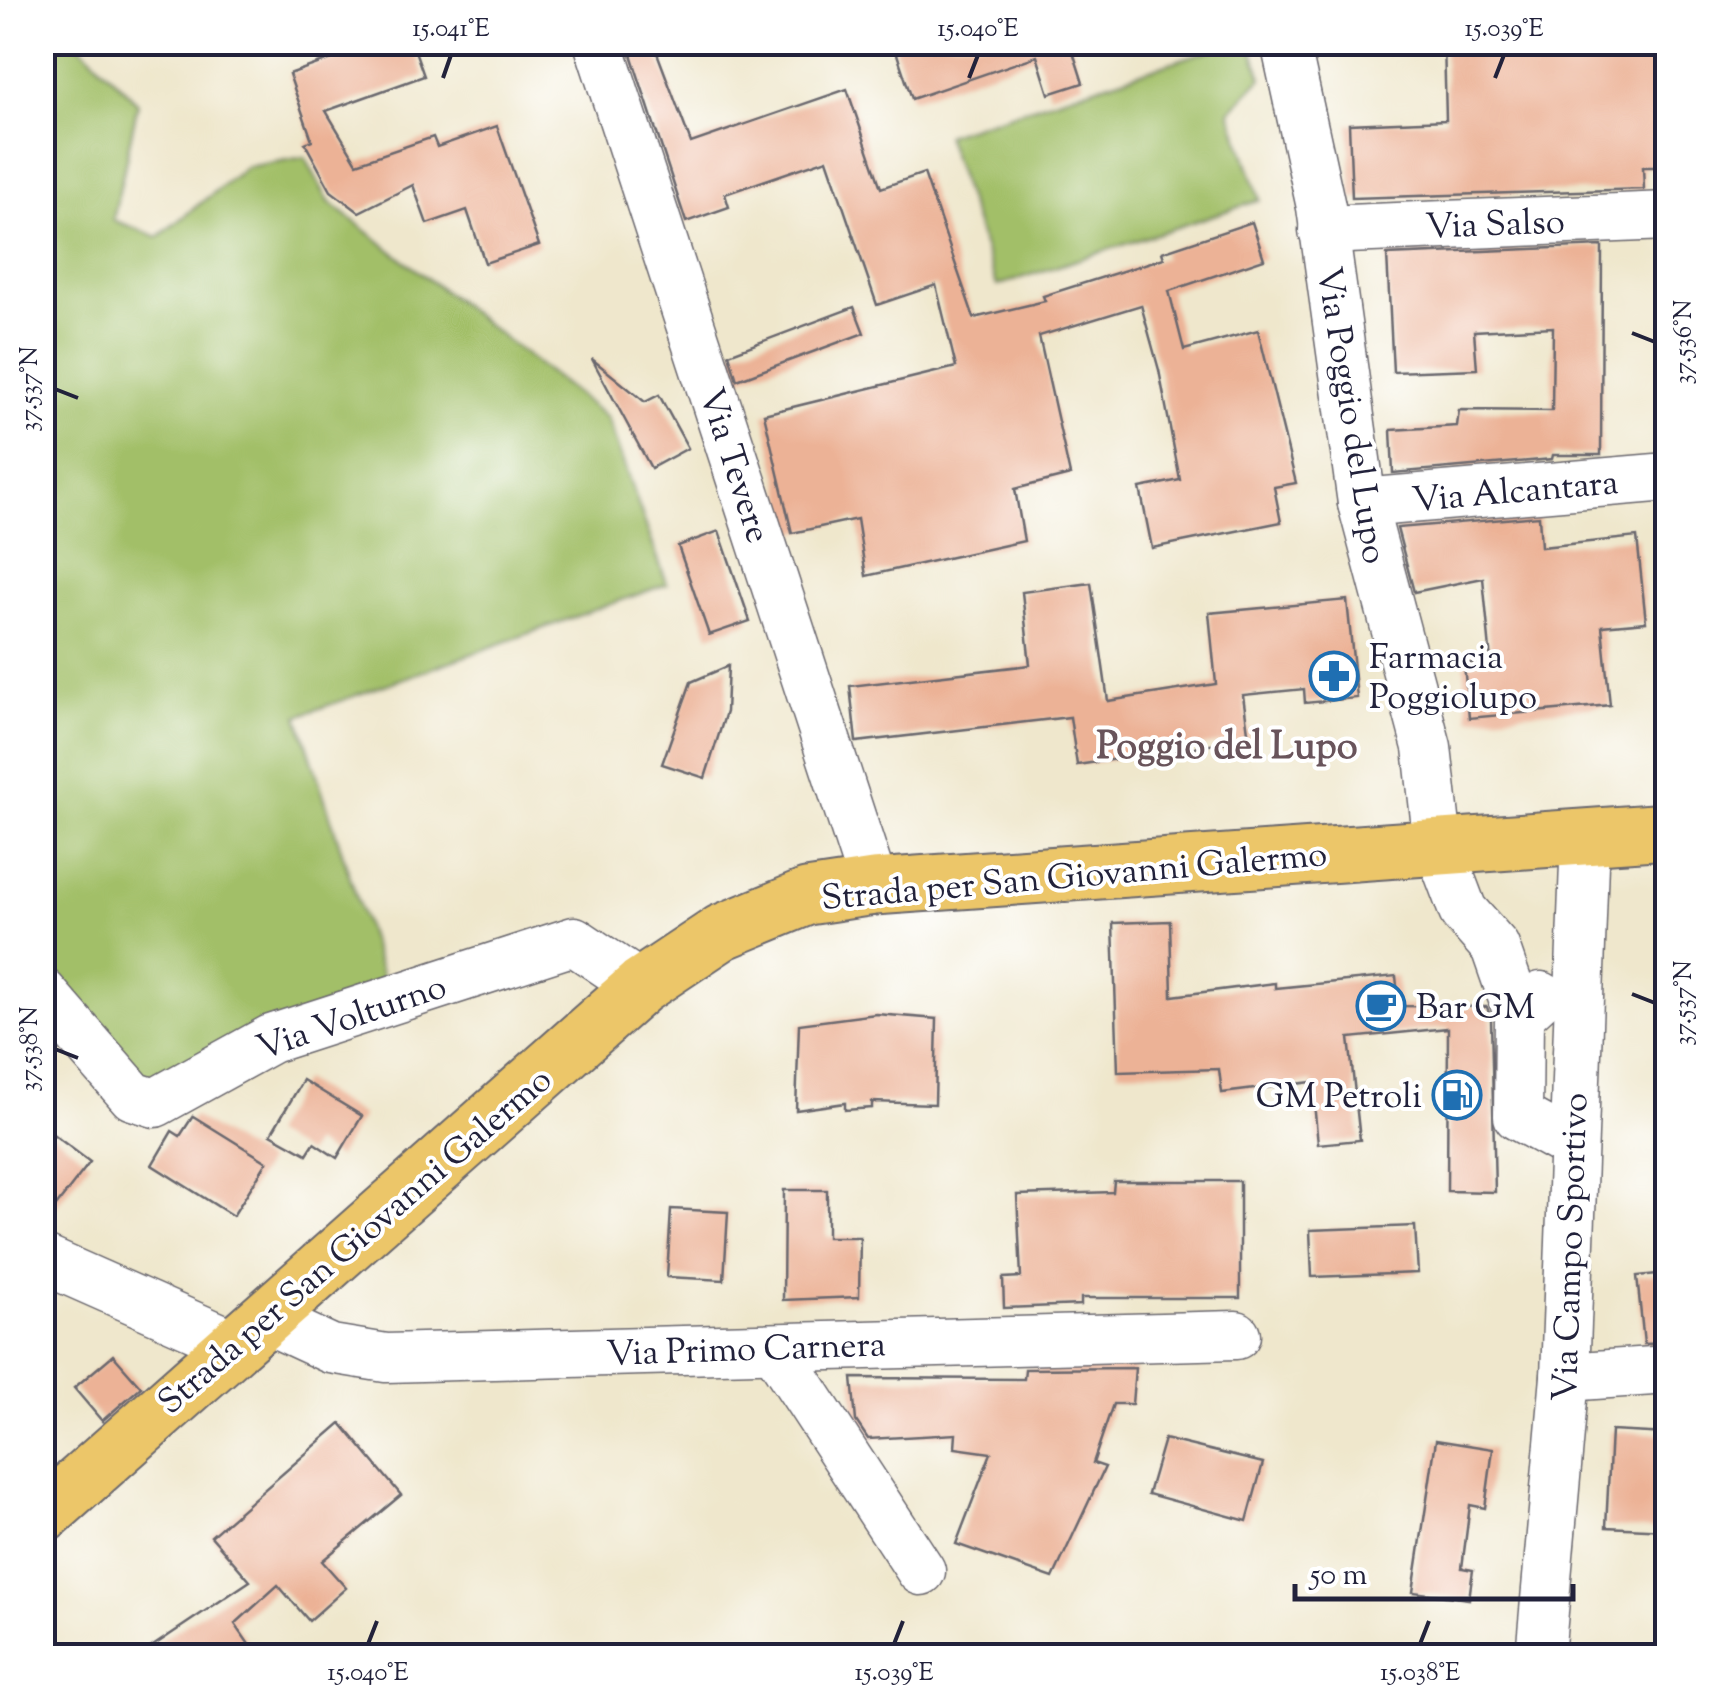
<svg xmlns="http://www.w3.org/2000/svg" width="1710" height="1699" viewBox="0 0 1710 1699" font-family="'Sorts Mill Goudy',serif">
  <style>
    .green { fill: #a2bf67; stroke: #627051; stroke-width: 2.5 }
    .building { fill: #ecb296 }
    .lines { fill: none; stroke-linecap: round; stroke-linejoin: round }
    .minor-casing { stroke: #6a676e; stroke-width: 51 }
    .major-casing { stroke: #6a676e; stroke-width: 59 }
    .minor { stroke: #fff; stroke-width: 48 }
    .major { stroke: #ecc669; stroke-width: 55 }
    .ticks { fill: none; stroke: #22223b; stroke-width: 4 }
    .labels { text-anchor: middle; stroke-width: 8; stroke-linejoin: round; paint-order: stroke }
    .street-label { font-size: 35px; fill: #22223b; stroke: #fff }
    .poi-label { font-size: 35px; fill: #22223b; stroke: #fff; text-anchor: start }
    .neighbourhood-label { font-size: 38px; font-weight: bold; fill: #69545b; stroke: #fff }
    .neatline { fill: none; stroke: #22223b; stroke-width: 4 }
    .ticks-label { font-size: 25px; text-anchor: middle; fill: #22223b }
  </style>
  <rect width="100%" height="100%" fill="#fff"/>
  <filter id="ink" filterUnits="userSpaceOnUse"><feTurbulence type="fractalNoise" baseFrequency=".01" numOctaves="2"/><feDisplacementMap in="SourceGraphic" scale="20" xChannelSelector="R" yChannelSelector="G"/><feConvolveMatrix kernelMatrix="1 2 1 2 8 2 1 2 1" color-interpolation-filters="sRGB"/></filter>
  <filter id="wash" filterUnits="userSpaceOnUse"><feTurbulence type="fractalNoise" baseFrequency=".0048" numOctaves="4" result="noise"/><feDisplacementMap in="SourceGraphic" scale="40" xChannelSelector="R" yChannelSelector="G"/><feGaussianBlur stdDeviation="2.25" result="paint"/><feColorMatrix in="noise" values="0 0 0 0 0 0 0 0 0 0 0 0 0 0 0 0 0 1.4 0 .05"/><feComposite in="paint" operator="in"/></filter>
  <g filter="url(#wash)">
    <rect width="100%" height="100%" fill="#efe7cc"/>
    <!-- green -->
    <g class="green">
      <path d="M42 43H78L138 103 113 220 158 237 246 167 305 157 329 202 607 418 667 584 298 716 383 979 161 1081 130 1073 57 979 43 968Z"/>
      <path d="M1232 43H1250L1262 78 1230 111 1260 200 997 286 945 135Z"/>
    </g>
    <g id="blocks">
      <!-- building -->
      <g class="building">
        <path d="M380 42H412L424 76 326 111 357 163 433 137 437 147 497 126 539 245 485 263 467 210 427 224 413 185 359 212 331 191 305 143 312 140 289 74Z"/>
        <path d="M627 42H653L691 143 847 89 881 188 924 173 974 318 1045 301 1043 296 1164 258 1162 252 1252 222 1264 259 1169 291 1184 350 1258 330 1296 483 1274 487 1281 522 1152 548 1140 488 1180 480 1159 370 1141 305 1039 336 1070 475 1015 489 1024 541 866 576 857 519 792 533 764 414 956 367 936 285 877 305 827 159 725 194 729 207 686 222Z"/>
        <path d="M893 42H1070L1083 83 1049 94 1037 56 912 99Z"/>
        <path d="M1444 42H1668V167H1643L1644 189 1352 198 1349 124 1446 120Z"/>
        <path d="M1602 246 1601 455H1553L1552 459 1393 473 1391 430 1457 426 1459 410 1552 411 1553 327 1474 331 1477 369 1393 372 1387 255Z"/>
        <path d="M854 307 864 333 737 380 729 354Z"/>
        <path d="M592 359 645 402 659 395 688 448 651 468Z"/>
        <path d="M1539 516 1541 547 1637 537 1646 622 1602 626 1610 705 1469 718 1464 664 1491 661 1483 578 1414 592 1397 528Z"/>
        <path d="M719 531 750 621 709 635 678 546Z"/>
        <path d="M1091 583 1108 701 1216 684 1209 613 1347 600 1357 698 1305 703 1304 689 1243 695 1249 739 1077 765 1070 717 856 742 850 686 1030 665 1022 592Z"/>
        <path d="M728 666 726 712 705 778 662 764 691 682Z"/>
        <path d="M1170 921 1172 996 1275 983V988L1396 976 1399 1006 1487 1007 1491 1020 1495 1192 1447 1191 1448 1028 1349 1038 1360 1140 1318 1144 1312 1082 1222 1093 1219 1069 1118 1072 1113 923Z"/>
        <path d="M876 1014 937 1019 935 1104 872 1102V1108L845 1110V1103L796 1110 799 1024Z"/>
        <path d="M303 1080 362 1116 337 1158 314 1143 307 1154 271 1134Z"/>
        <path d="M193 1116 267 1162 233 1216 152 1165 172 1131 180 1136Z"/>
        <path d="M42 1126 90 1162 42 1224Z"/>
        <path d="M1114 1181H1240V1298H1081V1305L1004 1308 1003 1278 1021 1277 1017 1195 1113 1192Z"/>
        <path d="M784 1190H827V1237H860L859 1297 783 1300Z"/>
        <path d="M671 1209 728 1212 724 1280 667 1277Z"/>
        <path d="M1415 1226 1418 1273 1312 1277 1310 1230Z"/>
        <path d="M1668 1273V1343L1644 1344 1637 1276Z"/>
        <path d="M113 1355 141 1387 102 1421 74 1388Z"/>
        <path d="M1135 1368 1132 1404H1113L1093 1463 1105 1467 1053 1578 956 1544 991 1453 955 1448 956 1434 868 1439 856 1421 852 1378 1024 1379 1025 1369Z"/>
        <path d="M341 1423 401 1495 322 1561 346 1588 309 1621 278 1585 235 1624 257 1656H138L250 1581 211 1536Z"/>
        <path d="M1611 1431 1668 1434 1666 1530 1606 1527Z"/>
        <path d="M1164 1439 1263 1463 1247 1521 1148 1494Z"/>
        <path d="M1436 1440 1493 1449 1485 1508 1470 1505 1462 1568 1473 1570 1469 1599 1413 1592Z"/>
      </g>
    </g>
  </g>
  <g filter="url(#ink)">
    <use href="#blocks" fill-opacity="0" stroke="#6a676e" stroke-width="2.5"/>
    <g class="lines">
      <!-- minor casing -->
      <g class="minor-casing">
        <g id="minor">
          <path d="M598 42 874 887"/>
          <path d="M1285 42 1321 207 1362 503 1427 747 1438 845 1463 911 1495 947 1519 1016"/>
          <path d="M1323 230 1668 216"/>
          <path d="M1362 503 1668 477"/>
          <path d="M42 992 133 1096 155 1103 271 1039 574 941 641 986"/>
          <path d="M1541 996 1519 1016 1518 1116 1573 1146"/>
          <path d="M42 1259 234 1344"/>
          <path d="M264 1318 331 1349 386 1358 1236 1335"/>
          <path d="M775 1348 921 1571"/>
          <path d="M1565 1377 1668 1370"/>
          <path d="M1540 1656 1565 1377 1585 836"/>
        </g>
      </g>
      <!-- major casing -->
      <g class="major-casing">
        <path id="major" d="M42 1516 641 986 722 932 807 897 874 887 1668 831"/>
      </g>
      <!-- minor -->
      <use href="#minor" class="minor"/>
      <!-- major -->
      <use href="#major" class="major"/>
    </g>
  </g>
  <!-- ticks -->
  <path class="ticks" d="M443 78 451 55M969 78 978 55M1495 78 1504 55M1632 333 1655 342M55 389 78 398M1632 994 1655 1003M55 1049 78 1058M368 1644 377 1621M894 1644 903 1621M1420 1644 1429 1621"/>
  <!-- icons -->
  <defs>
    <g id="pharmacy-ring" transform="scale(2.5)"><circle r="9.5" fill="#fff" stroke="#1f6fb2" stroke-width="1.5"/><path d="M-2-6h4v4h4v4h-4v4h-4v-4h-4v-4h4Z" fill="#1f6fb2"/></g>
    <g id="cafe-ring" transform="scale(2.5)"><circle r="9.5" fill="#fff" stroke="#1f6fb2" stroke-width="1.5"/><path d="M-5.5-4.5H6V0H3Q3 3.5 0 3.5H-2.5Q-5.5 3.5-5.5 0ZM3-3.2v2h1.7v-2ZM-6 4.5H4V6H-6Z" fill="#1f6fb2"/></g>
    <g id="fuel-ring" transform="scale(2.5)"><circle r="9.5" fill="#fff" stroke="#1f6fb2" stroke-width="1.5"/><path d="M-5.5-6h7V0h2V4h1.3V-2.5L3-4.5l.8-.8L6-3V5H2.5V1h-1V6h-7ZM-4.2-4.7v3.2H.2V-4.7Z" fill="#1f6fb2"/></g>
  </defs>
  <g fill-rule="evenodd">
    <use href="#pharmacy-ring" x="1334" y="676"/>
    <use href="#cafe-ring" x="1381" y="1006"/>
    <use href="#fuel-ring" x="1457" y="1095"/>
  </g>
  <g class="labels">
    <!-- street labels -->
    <g class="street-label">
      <text transform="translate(1495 223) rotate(-2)" y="12">Via Salso</text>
      <text transform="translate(1353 415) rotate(81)" y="12">Via Poggio del Lupo</text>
      <text transform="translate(736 465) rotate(72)" y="12">Via Tevere</text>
      <text transform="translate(1515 490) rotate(-5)" y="12">Via Alcantara</text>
      <text transform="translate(1074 875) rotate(-5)" y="12">Strada per San Giovanni Galermo</text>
      <text transform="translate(351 1016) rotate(-19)" y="12">Via Volturno</text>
      <text transform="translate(354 1240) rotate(-41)" y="12">Strada per San Giovanni Galermo</text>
      <text transform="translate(1569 1247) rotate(-88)" y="12">Via Campo Sportivo</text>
      <text transform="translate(746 1348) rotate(-2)" y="12">Via Primo Carnera</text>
    </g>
    <!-- poi labels -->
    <g class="poi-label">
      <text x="1369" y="668">Farmacia<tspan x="1369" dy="40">Poggiolupo</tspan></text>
      <text x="1416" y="1018">Bar GM</text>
      <text x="1422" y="1107" text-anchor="end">GM Petroli</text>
    </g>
    <!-- neighbourhood labels -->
    <g class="neighbourhood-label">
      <text x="1227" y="758">Poggio del Lupo</text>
    </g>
  </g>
  <!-- margin -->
  <rect width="1710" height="1699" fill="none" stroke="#fff" stroke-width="110"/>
  <!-- scale -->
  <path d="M1295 1584v15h278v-15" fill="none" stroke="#22223b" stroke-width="5"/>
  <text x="1310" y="1584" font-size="30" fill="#22223b" stroke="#ffffff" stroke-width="8" paint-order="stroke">50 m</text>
  <rect x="55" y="55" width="1600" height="1589" class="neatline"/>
  <g class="ticks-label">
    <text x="451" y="36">15.041°E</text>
    <text x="978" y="36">15.040°E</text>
    <text x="1504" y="36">15.039°E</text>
    <text transform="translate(1682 342) rotate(-90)" y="9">37.536°N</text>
    <text transform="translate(28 389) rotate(-90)" y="9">37.537°N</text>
    <text transform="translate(1682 1003) rotate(-90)" y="9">37.537°N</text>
    <text transform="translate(28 1049) rotate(-90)" y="9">37.538°N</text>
    <text x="368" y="1680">15.040°E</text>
    <text x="894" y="1680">15.039°E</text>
    <text x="1420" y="1680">15.038°E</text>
  </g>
</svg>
